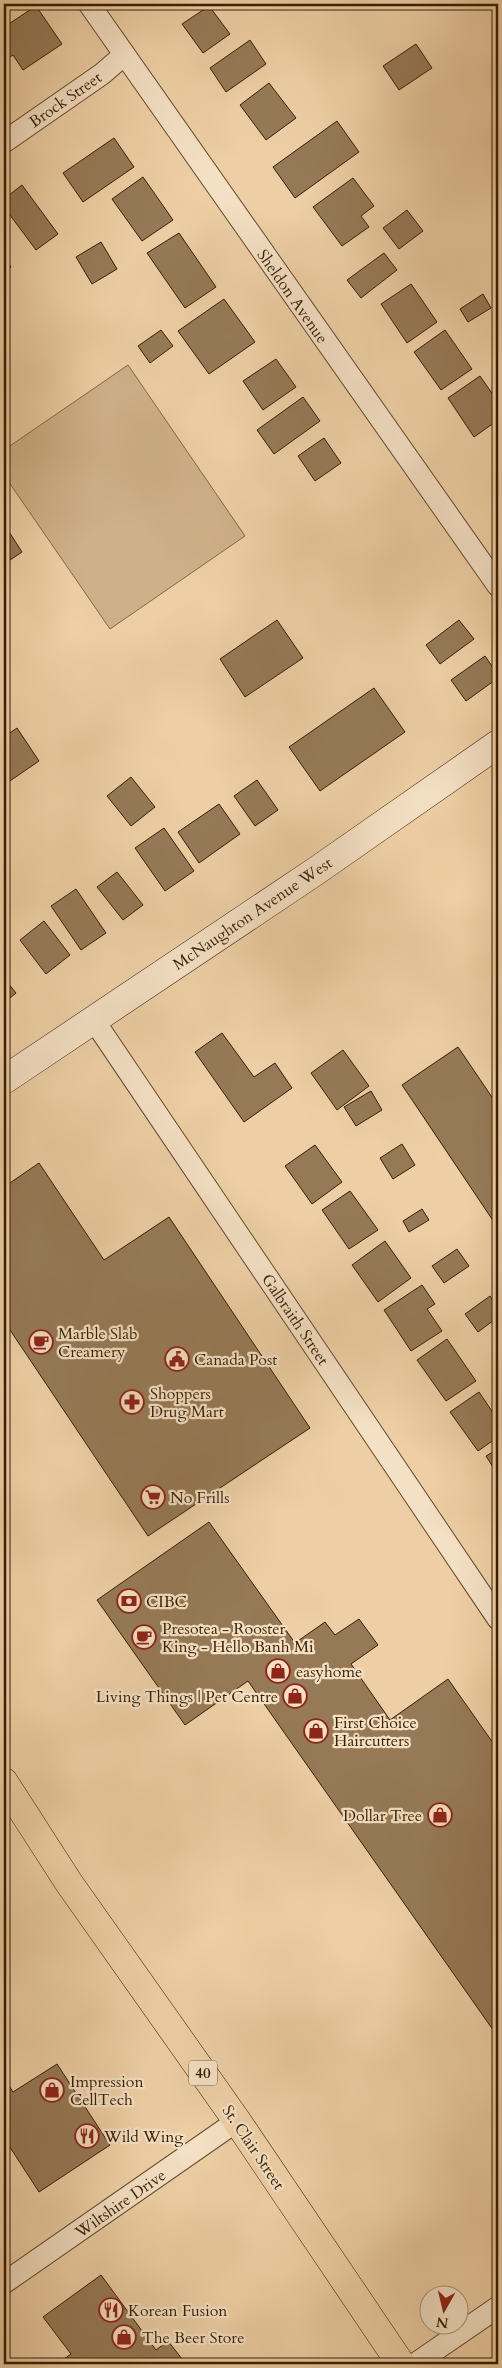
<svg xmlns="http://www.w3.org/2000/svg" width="502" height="2368" viewBox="0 0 502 2368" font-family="Cardo,serif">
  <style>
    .green { fill: #cfb189; stroke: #826846 }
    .building { fill: #967a57; stroke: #361e02 }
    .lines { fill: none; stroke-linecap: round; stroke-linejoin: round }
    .minor-casing { stroke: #644a2b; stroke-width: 23 }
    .secondary-casing { stroke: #361e02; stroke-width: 29 }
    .primary-casing { stroke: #361e02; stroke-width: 29 }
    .minor { stroke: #f4e0c4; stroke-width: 21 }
    .secondary { stroke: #f4e0c4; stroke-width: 28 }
    .primary { stroke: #eecfa5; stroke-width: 28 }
    .labels { text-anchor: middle; stroke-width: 4.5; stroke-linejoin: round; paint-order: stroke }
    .shield { fill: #f4e0c4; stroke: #6f583c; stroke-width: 1 }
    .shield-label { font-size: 15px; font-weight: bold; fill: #361e02 }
    .street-label { font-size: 16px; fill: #361e02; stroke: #f4e0c4 }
    .poi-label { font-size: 16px; fill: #361e02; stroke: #f4e0c4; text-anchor: start }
  </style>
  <rect width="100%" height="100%" fill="#eecfa5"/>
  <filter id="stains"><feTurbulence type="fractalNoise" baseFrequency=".004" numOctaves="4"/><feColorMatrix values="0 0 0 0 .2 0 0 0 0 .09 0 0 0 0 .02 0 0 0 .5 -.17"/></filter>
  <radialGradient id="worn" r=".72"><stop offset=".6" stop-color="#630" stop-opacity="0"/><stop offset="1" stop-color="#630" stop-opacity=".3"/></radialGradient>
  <!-- green -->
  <path class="green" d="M128 365 245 536 110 629 4 475V450Z"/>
  <!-- building -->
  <g class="building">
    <path d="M36 6 62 44 23 70 13 55 4 61V27Z"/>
    <path d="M209 6 230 34 203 53 182 24Z"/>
    <path d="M250 40 266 64 226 92 210 68Z"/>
    <path d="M416 44 432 68 399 90 383 66Z"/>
    <path d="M269 83 296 118 266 140 240 105Z"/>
    <path d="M337 121 359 152 295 198 273 167Z"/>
    <path d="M114 138 134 167 83 202 63 173Z"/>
    <path d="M143 177 173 220 142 241 112 199Z"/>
    <path d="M353 178 374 206 361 216 369 227 342 246 313 207Z"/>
    <path d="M22 185 58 234 36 250 4 207V199Z"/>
    <path d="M407 210 423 231 399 249 383 228Z"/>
    <path d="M179 233 216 287 185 308 147 253Z"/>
    <path d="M101 242 117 269 92 284 76 257Z"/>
    <path d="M384 253 397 270 361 298 347 280Z"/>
    <path d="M4 257 11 267 4 272Z"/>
    <path d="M411 284 437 322 407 343 381 304Z"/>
    <path d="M483 294 491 308 468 322 460 309Z"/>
    <path d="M224 299 255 342 209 374 178 331Z"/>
    <path d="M161 330 173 346 150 363 138 346Z"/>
    <path d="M445 330 472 369 441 390 414 352Z"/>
    <path d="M276 359 296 387 263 410 243 381Z"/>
    <path d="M480 376 498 402V420L474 437 448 398Z"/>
    <path d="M303 397 320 421 274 454 257 430Z"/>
    <path d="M324 438 341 463 315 481 298 456Z"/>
    <path d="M4 524 22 552 4 564Z"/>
    <path d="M277 620 303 658 245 697 220 659Z"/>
    <path d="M459 620 474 639 440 664 426 645Z"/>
    <path d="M485 656 498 675V678L466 701 451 680Z"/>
    <path d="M374 688 405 732 320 791 289 747Z"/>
    <path d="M17 728 39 761 4 785V737Z"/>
    <path d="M131 777 155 807 131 826 107 796Z"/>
    <path d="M257 780 278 810 255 826 234 796Z"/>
    <path d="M219 804 240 834 199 863 178 832Z"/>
    <path d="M164 828 194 871 165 891 135 848Z"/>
    <path d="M117 872 143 905 123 920 97 887Z"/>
    <path d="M76 889 106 933 81 950 51 906Z"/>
    <path d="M44 921 70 955 46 974 20 940Z"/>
    <path d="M4 978 16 993 4 1003Z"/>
    <path d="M222 1033 254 1077 275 1063 292 1088 244 1122 195 1052Z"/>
    <path d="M458 1047 498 1106V1228L402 1085Z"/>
    <path d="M343 1050 369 1086 337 1110 311 1073Z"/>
    <path d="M371 1091 382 1110 356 1126 344 1107Z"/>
    <path d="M402 1144 415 1165 393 1179 380 1158Z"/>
    <path d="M315 1145 342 1182 312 1204 285 1166Z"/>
    <path d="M39 1163 104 1260 169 1217 310 1428 148 1536 4 1321V1187Z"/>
    <path d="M350 1191 378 1230 349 1249 322 1210Z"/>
    <path d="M422 1209 429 1220 409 1232 403 1221Z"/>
    <path d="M385 1241 411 1278 378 1302 352 1265Z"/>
    <path d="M457 1249 469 1266 444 1283 432 1266Z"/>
    <path d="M422 1285 435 1304 427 1309 442 1331 411 1351 384 1310Z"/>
    <path d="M490 1296 498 1309V1317L478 1332 465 1314Z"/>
    <path d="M447 1339 476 1381 446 1401 417 1360Z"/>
    <path d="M479 1392 498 1420V1437L478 1451 450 1412Z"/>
    <path d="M498 1449V1475L486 1456Z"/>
    <path d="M209 1522 295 1643 325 1622 335 1635 359 1619 378 1645 351 1664 390 1720 448 1679 498 1750V2037L248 1681 185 1725 97 1600Z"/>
    <path d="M57 2064 110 2145 39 2192 4 2138V2078L13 2092Z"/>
    <path d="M101 2275 156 2350 168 2341 186 2364H57L71 2354 43 2317Z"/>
  </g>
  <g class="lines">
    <!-- minor casing -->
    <g class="minor-casing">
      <g id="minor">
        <path d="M89 4 498 586"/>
        <path d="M4 142 102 74 124 55"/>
        <path d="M93 1019 498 1619"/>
        <path d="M4 2283 237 2121"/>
        <path d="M415 2364 498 2307"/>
      </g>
    </g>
    <!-- secondary casing -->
    <g class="secondary-casing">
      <path id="secondary" d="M4 1080 316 871 498 744"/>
    </g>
    <!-- primary casing -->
    <g class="primary-casing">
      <path id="primary" d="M4 1782 69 1883 237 2121 401 2364"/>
    </g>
    <!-- minor -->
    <use href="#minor" class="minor"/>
    <!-- secondary -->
    <use href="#secondary" class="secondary"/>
    <!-- primary -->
    <use href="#primary" class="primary"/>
  </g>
  <!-- icons -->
  <defs>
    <g id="cafe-ring" transform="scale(1.25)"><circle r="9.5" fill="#f4e0c4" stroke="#8f2418" stroke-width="1.5"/><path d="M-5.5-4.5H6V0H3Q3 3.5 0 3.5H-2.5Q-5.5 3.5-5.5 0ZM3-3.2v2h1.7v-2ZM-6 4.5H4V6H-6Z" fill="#8f2418"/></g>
    <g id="civic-ring" transform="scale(1.25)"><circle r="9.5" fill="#f4e0c4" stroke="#8f2418" stroke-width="1.5"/><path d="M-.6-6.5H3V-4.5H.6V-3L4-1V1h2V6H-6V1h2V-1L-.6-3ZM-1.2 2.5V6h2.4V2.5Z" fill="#8f2418"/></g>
    <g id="pharmacy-ring" transform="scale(1.25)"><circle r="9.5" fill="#f4e0c4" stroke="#8f2418" stroke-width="1.5"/><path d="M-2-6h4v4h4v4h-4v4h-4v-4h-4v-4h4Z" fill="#8f2418"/></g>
    <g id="supermarket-ring" transform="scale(1.25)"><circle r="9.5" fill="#f4e0c4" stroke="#8f2418" stroke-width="1.5"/><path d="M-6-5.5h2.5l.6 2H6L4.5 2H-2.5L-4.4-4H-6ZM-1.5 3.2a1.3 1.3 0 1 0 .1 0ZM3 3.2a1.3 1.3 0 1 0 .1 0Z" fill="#8f2418"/></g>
    <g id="bank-ring" transform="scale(1.25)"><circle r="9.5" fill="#f4e0c4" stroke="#8f2418" stroke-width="1.5"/><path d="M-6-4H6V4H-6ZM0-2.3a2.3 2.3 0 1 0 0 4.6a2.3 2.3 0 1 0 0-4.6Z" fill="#8f2418"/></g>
    <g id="shop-ring" transform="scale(1.25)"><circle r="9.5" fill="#f4e0c4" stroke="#8f2418" stroke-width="1.5"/><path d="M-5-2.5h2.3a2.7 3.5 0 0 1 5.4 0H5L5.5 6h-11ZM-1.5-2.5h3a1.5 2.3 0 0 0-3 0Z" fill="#8f2418"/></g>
    <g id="restaurant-ring" transform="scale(1.25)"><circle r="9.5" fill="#f4e0c4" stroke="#8f2418" stroke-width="1.5"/><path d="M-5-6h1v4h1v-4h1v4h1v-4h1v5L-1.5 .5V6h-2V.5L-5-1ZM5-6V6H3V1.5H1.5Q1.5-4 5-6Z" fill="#8f2418"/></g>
  </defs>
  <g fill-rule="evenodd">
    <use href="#cafe-ring" x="41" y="1342"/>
    <use href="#civic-ring" x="177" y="1359"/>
    <use href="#pharmacy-ring" x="132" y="1402"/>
    <use href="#supermarket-ring" x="153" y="1497"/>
    <use href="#bank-ring" x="129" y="1601"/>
    <use href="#cafe-ring" x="144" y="1637"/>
    <use href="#shop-ring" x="278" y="1671"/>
    <use href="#shop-ring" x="295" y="1696"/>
    <use href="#shop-ring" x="316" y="1731"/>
    <use href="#shop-ring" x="440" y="1815"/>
    <use href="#shop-ring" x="52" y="2090"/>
    <use href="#restaurant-ring" x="87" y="2136"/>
    <use href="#restaurant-ring" x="111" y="2310"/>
    <use href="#shop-ring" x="124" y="2337"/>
  </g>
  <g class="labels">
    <!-- shield labels -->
    <rect class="shield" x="189" y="2060.5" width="28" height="25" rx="4"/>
    <g class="shield-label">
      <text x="203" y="2078">40</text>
    </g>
    <!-- street labels -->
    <g class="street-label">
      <text transform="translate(65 99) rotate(-35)" y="6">Brock Street</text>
      <text transform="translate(293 296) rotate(55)" y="6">Sheldon Avenue</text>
      <text transform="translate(252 913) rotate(-34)" y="6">McNaughton Avenue West</text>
      <text transform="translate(296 1319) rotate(56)" y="6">Galbraith Street</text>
      <text transform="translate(254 2147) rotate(56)" y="6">St. Clair Street</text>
      <text transform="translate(120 2203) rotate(-35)" y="6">Wiltshire Drive</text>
    </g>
    <!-- poi labels -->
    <g class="poi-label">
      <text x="58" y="1339">Marble Slab<tspan x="58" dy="18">Creamery</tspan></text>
      <text x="194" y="1365">Canada Post</text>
      <text x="150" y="1399">Shoppers<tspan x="150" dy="18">Drug Mart</tspan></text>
      <text x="170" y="1503">No Frills</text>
      <text x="146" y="1607">CIBC</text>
      <text x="162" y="1634">Presotea - Rooster<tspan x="162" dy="18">King - Hello Banh Mi</tspan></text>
      <text x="296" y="1677">easyhome</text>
      <text x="278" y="1702" text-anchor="end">Living Things | Pet Centre</text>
      <text x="334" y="1728">First Choice<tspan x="334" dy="18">Haircutters</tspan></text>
      <text x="422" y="1821" text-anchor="end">Dollar Tree</text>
      <text x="70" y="2087">Impression<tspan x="70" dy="18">CellTech</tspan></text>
      <text x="104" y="2142">Wild Wing</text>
      <text x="128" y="2316">Korean Fusion</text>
      <text x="142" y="2343">The Beer Store</text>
    </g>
  </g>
  <!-- margin -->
  <rect width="502" height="2368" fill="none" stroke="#eecfa5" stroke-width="20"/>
  <rect x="5" y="5" width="492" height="2358" fill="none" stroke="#361e02" stroke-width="2.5"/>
  <rect x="10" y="10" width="482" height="2348" fill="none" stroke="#361e02"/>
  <!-- north arrow -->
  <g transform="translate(444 2310) rotate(188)"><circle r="24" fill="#f4e0c4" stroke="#a89276"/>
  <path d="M0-4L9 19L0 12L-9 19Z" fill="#8f2418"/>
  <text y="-8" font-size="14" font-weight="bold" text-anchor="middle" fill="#361e02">N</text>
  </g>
  <rect width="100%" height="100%" filter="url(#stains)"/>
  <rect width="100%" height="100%" fill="url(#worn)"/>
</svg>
